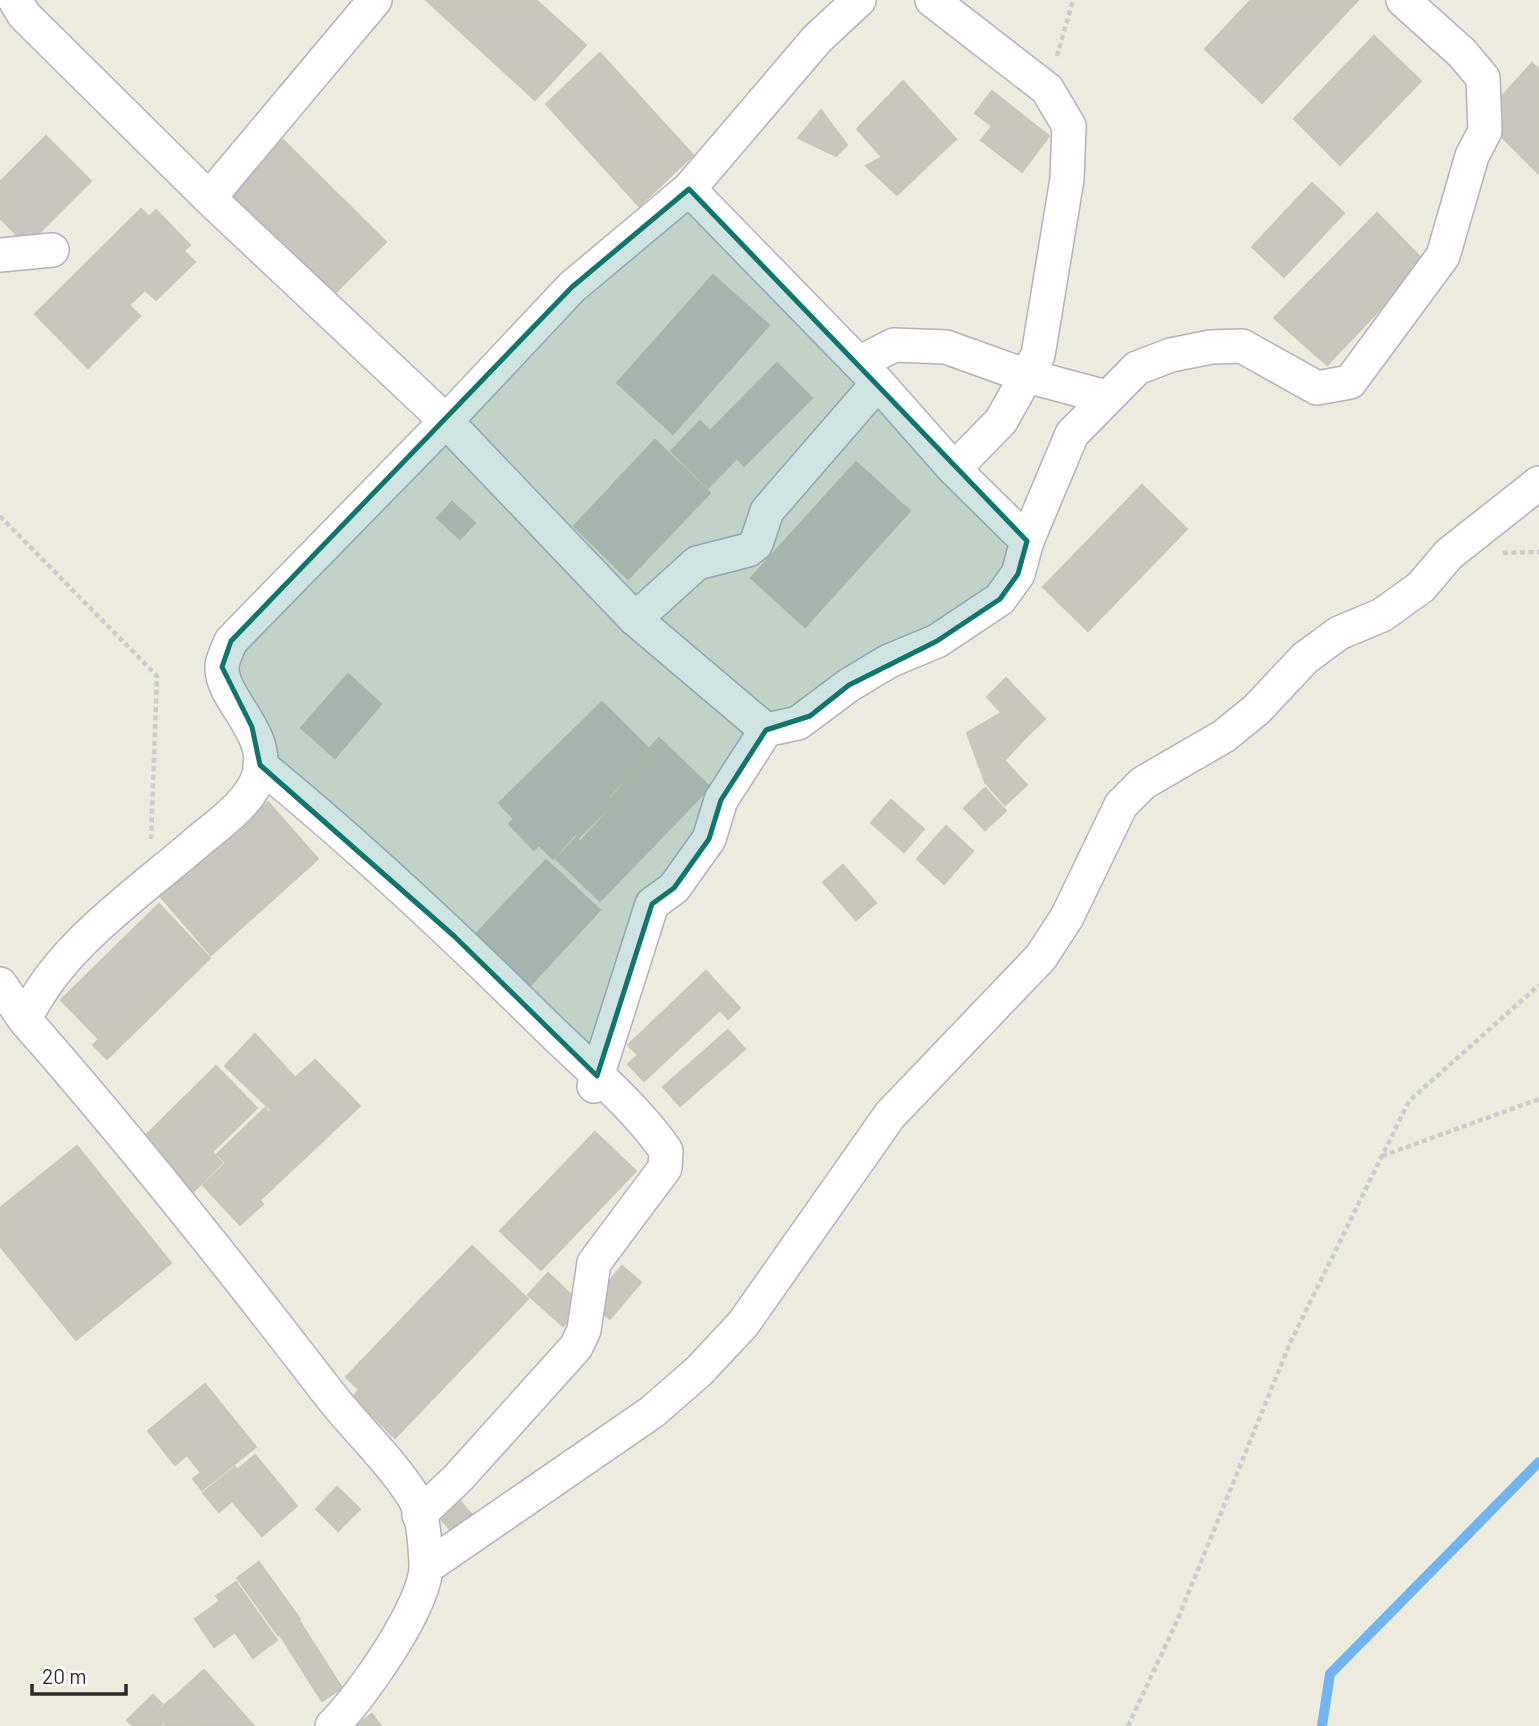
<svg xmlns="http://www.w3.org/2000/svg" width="1539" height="1726" viewBox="0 0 1539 1726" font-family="Barlow,sans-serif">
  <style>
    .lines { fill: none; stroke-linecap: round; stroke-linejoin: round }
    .stream { stroke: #71b4ef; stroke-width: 10 }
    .building { fill: #c9c6bd; stroke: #c9c6b7; stroke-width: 2 }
    .street-casing { stroke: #b1b1bf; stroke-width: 36 }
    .path { stroke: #ccc; stroke-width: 4.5; stroke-dasharray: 5 3.5; stroke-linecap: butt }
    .street { stroke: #fff; stroke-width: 33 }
    .marked { fill: #0f766e; fill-opacity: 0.2; stroke: #0f766e; stroke-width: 5; stroke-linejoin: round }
  </style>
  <rect width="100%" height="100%" fill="#edeade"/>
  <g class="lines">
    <!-- stream -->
    <path class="stream" d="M1322 1726 1330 1674 1539 1462"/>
  </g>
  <!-- building -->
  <g class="building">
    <path d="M426 0H536L586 45 535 100Z"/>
    <path d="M1251 0H1358L1262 103 1205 49Z"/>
    <path d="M1374 36 1421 81 1340 165 1294 119Z"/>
    <path d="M600 53 693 155 639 206 546 104Z"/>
    <path d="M1532 63 1539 70V174L1490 125 1495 104Z"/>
    <path d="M903 81 956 139 897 195 866 166 882 157 857 129Z"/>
    <path d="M992 91 1049 136 1022 172 981 140 992 126 975 113Z"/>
    <path d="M821 110 847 145 836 156 798 138Z"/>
    <path d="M46 136 91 181 27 245 0 218V182Z"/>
    <path d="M283 140 386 242 331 297 228 195Z"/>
    <path d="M1312 183 1344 213 1284 277 1252 247Z"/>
    <path d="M141 209 149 217 156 210 190 245 184 251 195 262 156 300 145 290 129 305 140 316 88 368 35 314Z"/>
    <path d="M1377 213 1425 262 1327 365 1274 318Z"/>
    <path d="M713 275 769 325 673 434 617 383Z"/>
    <path d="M777 363 812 398 744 466 737 458 708 488 671 451 700 421 710 431Z"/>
    <path d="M655 440 710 493 628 579 574 526Z"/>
    <path d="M856 462 910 511 805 627 751 578Z"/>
    <path d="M1142 485 1187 529 1088 631 1043 587Z"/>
    <path d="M452 502 475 523 460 539 437 518Z"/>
    <path d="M348 674 381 704 335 758 301 728Z"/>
    <path d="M1006 678 1045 719 1025 738 987 697Z"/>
    <path d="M602 702 653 753 608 797 614 803 578 838 575 834 553 859 539 845 534 850 509 824 514 819 499 803Z"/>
    <path d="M1001 713 1025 738 985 782 967 733Z"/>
    <path d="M659 738 710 787 600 901 556 859 576 838 580 842 616 803 611 798 655 752 650 748Z"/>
    <path d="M1006 762 1027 785 1005 805 985 782Z"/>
    <path d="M985 788 1006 811 985 830 964 808Z"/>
    <path d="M891 800 924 829 904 852 871 823Z"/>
    <path d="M268 802 318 859 211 955 161 897Z"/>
    <path d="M946 826 973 851 944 884 917 859Z"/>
    <path d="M546 860 600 910 513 1004 458 953Z"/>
    <path d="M843 865 876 903 856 920 823 882Z"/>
    <path d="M159 904 210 958 107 1059 93 1045 99 1039 61 1000Z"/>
    <path d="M706 971 740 1008 728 1019 720 1010 644 1081 628 1064 638 1055 628 1045Z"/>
    <path d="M728 1030 745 1049 680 1106 663 1087Z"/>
    <path d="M255 1034 299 1082 271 1110 225 1066Z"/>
    <path d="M315 1060 360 1106 260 1200 263 1204 240 1225 203 1185 226 1163 217 1154 265 1108 269 1113 301 1082 296 1077Z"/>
    <path d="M216 1066 257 1108 212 1152 222 1163 184 1201 140 1141Z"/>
    <path d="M595 1132 636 1171 541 1270 500 1231Z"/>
    <path d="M77 1146 171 1263 76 1340 0 1246V1208Z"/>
    <path d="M472 1246 528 1299 395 1438 353 1397 359 1390 346 1377Z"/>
    <path d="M622 1266 641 1282 610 1319 591 1303Z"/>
    <path d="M548 1273 582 1305 563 1326 528 1295Z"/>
    <path d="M205 1384 256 1447 202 1490 193 1479 201 1473 187 1455 175 1465 148 1431Z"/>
    <path d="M255 1455 297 1506 262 1536 232 1501 219 1512 203 1493 235 1467 237 1470Z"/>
    <path d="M337 1487 360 1509 338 1531 316 1509Z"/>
    <path d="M458 1499 474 1517 455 1535 439 1517Z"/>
    <path d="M259 1562 300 1619 278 1635 237 1578Z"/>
    <path d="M236 1582 277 1640 253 1658 235 1632 214 1647 195 1619 220 1601 216 1596Z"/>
    <path d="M300 1622 342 1688 322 1701 280 1635Z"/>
    <path d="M204 1670 254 1726H197L172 1699Z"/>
    <path d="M153 1695 162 1704 154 1712 163 1722 159 1726H133L127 1720Z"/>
    <path d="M170 1700 195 1726H163L166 1723 156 1713Z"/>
    <path d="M372 1714 381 1726H356Z"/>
  </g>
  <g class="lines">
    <!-- street casing -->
    <g class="street-casing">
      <g id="street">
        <path d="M15 0 24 15 209 198 446 421 635 619 766 730"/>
        <path d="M932 0 1047 89 1069 126 1067 179 1038 355 1001 421 954 469"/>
        <path d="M689 189 878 383 954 469 1027 541"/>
        <path d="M209 198 375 0"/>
        <path d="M0 255 52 250"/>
        <path d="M859 363 894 345 946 347 1027 376 1106 397"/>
        <path d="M635 619 697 563 748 550 756 544 767 511 878 383"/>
        <path d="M260 765C361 847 455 936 548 1028 584 1063 639 1110 666 1151L665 1168 594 1263 584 1330 576 1347 458 1478 419 1515"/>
        <path d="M0 984 25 1020"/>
        <path d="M594 1086 652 904 674 888 709 839 721 800 766 730 798 723 849 685 889 661 937 641 1000 599 1018 574 1027 541 1072 434 1137 368 1171 355 1211 347 1242 346 1317 388 1350 382 1443 256 1472 156 1485 131 1483 78 1462 53 1403 0"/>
        <path d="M427 1567 652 1412 699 1371 743 1324 890 1115 1041 957 1067 917 1121 805 1143 783 1224 736 1256 710 1305 658 1339 633 1382 615 1421 587 1449 554 1539 483"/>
        <path d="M332 1726C360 1699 429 1602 426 1563 425 1544 424 1512 413 1496 389 1458 353 1426 326 1390 229 1264 130 1139 25 1020 57 948 136 895 195 844 217 825 250 804 259 775 272 733 220 699 222 666 223 658 228 648 231 641L446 421 572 287 689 189 817 39 859 0"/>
      </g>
    </g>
    <!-- path -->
    <g class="path">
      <path d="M1057 56 1073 0"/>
      <path d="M0 516 157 676 151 839"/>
      <path d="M1503 553 1539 552"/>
      <path d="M1382 1156 1539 1099"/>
      <path d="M1128 1726 1177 1621 1290 1343 1409 1101 1539 985"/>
    </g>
    <!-- street -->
    <use href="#street" class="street"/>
  </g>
  <!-- marked area -->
  <path class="marked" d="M689 189 1027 541 1018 574 1000 599 937 641 849 685 810 716 766 730 721 800 709 839 674 888 652 904 597 1076 454 936 260 765 252 727 222 667 231 641 572 287Z"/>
  <!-- scale -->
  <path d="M32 1684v10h94v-10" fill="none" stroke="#2b2b2b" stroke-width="3.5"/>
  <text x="42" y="1684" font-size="21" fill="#2b2b2b" stroke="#ffffff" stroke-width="5" paint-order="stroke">20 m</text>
</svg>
